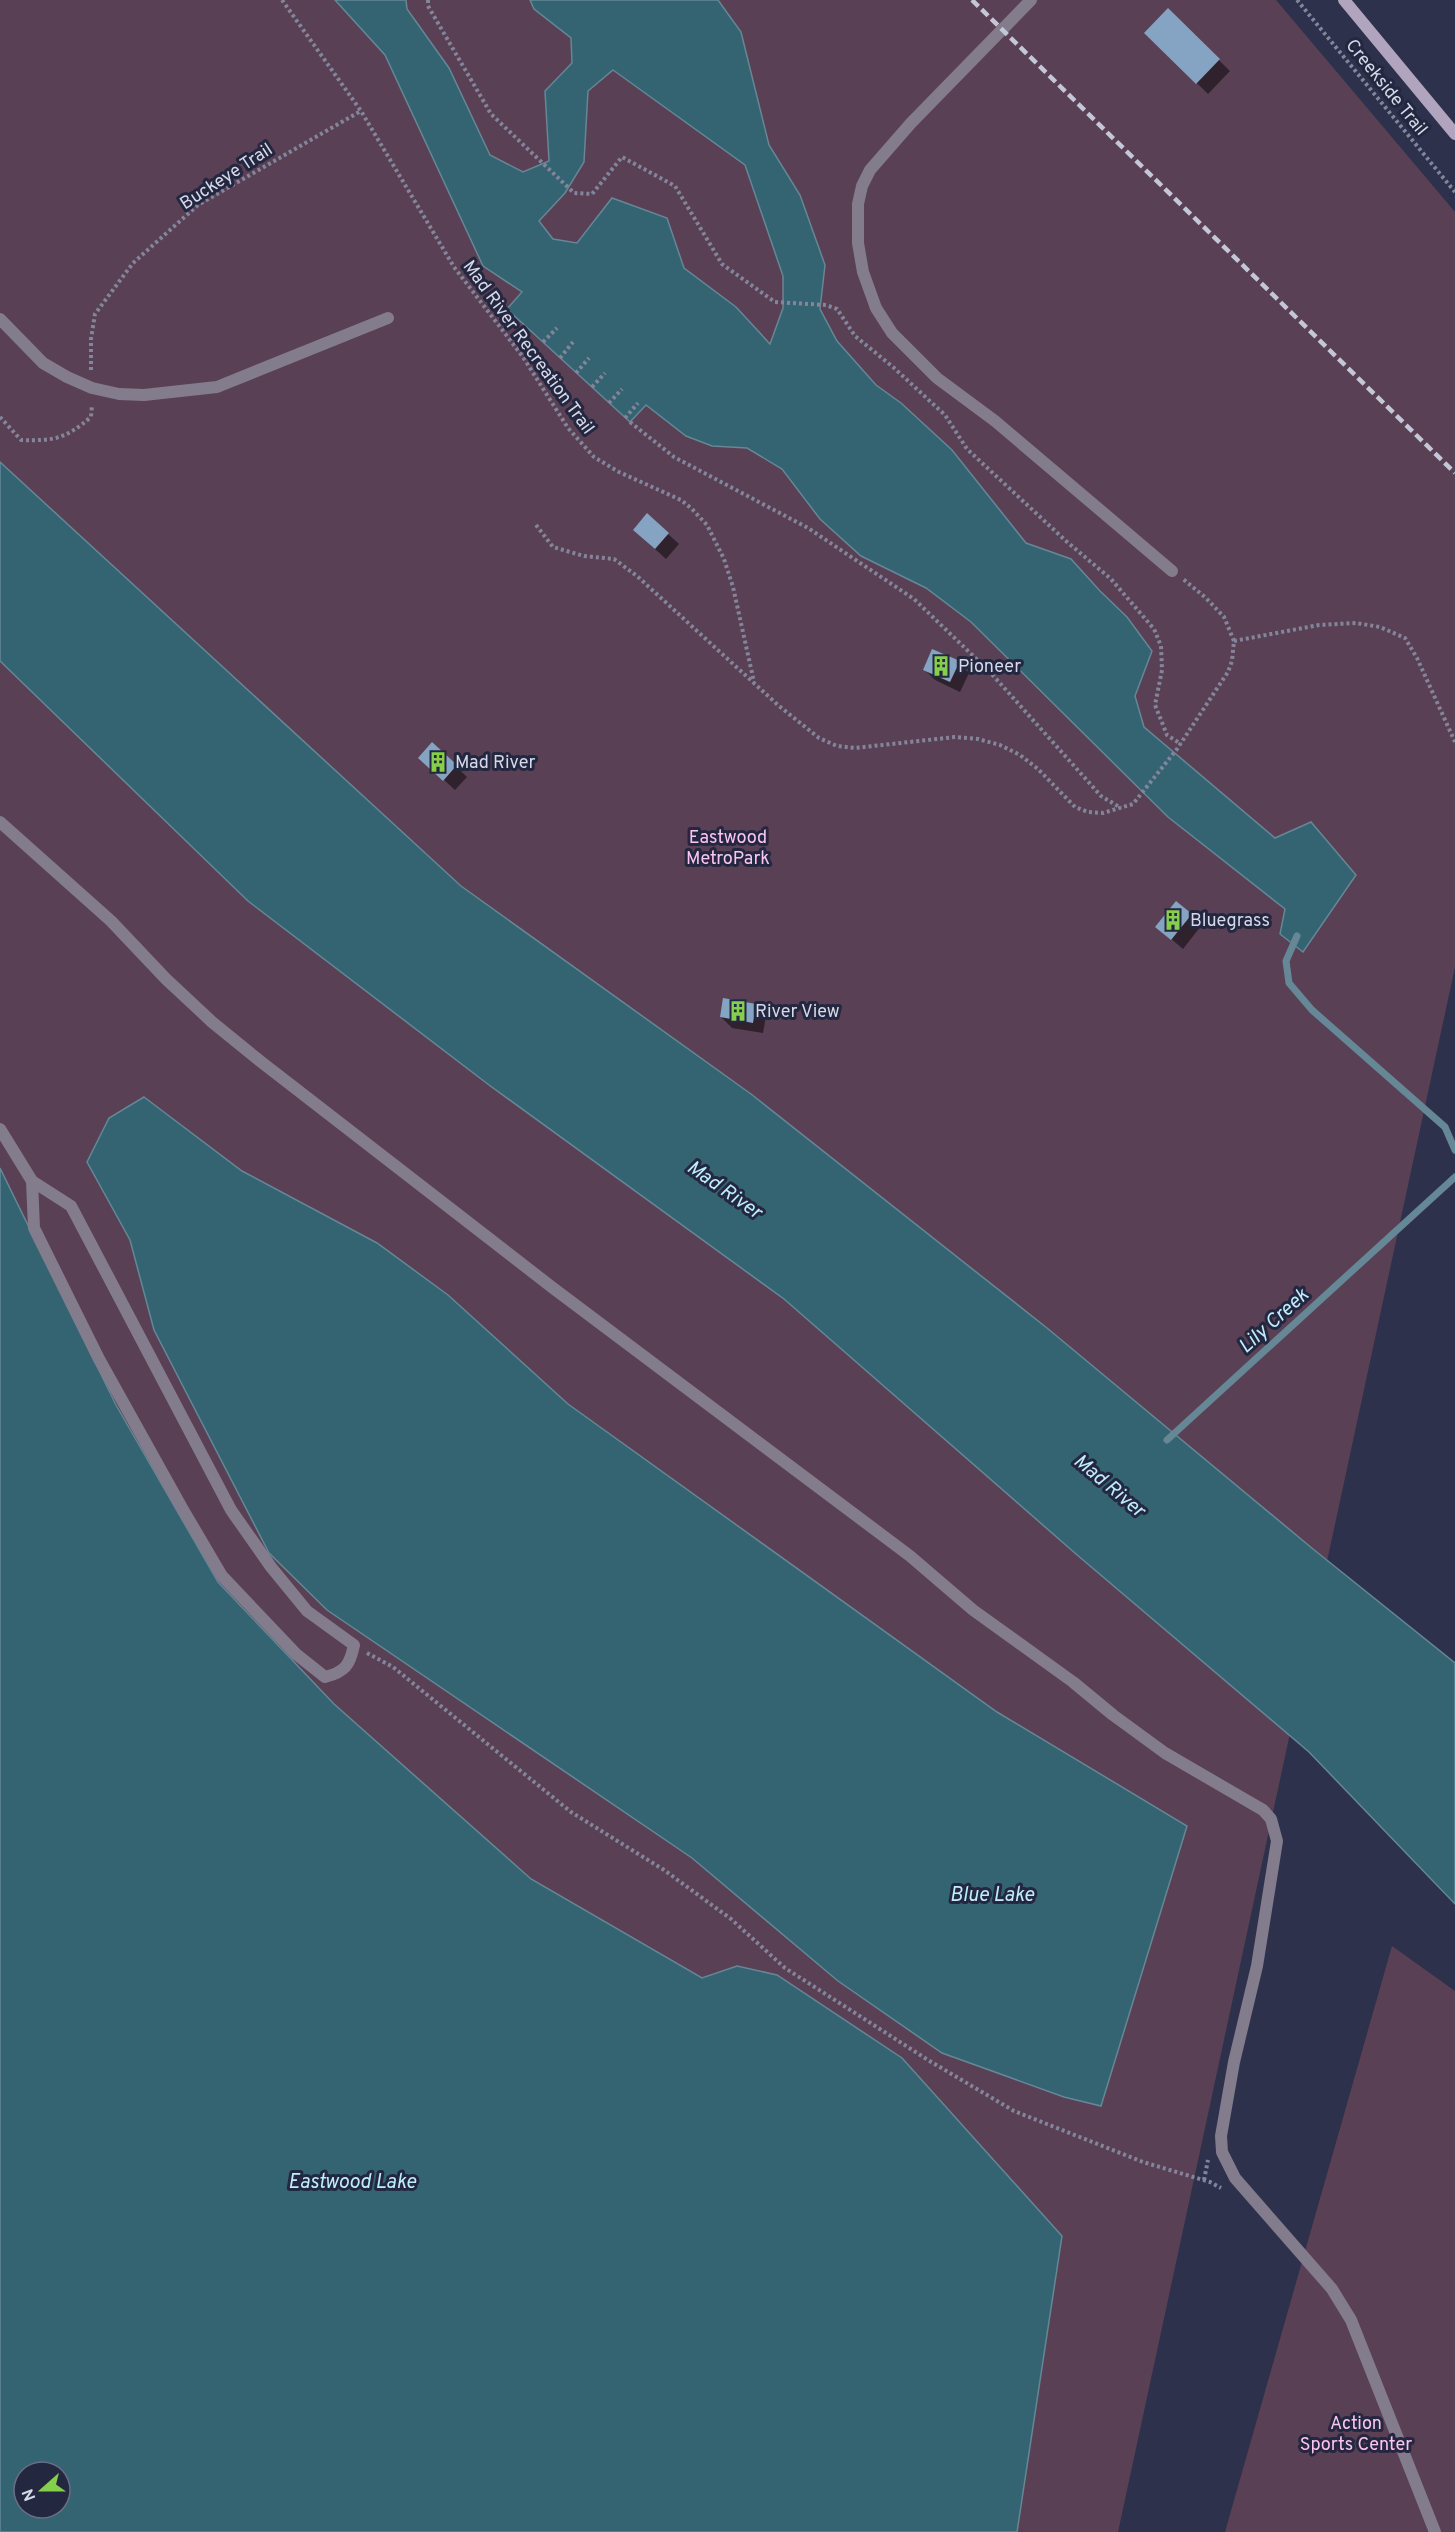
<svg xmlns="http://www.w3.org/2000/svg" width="1455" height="2532" viewBox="0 0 1455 2532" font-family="Overpass,sans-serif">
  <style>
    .green { fill: #5a4054; fill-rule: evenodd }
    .water { fill: #346472; stroke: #658796; stroke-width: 1.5; fill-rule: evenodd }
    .shadow { fill: #0007 }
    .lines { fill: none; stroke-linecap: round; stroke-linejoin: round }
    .stream { stroke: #658796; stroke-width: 7 }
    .building { fill: #85a4c3 }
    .path { stroke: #83869b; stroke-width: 4; stroke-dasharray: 3 3; stroke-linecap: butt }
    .lane { stroke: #837c8c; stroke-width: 12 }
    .secondary { stroke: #b0a4be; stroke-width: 12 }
    .rail { stroke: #c4c7d8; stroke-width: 4.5; stroke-dasharray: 9 4.5; stroke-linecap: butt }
    .labels { text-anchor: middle; stroke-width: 6; stroke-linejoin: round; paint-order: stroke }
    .street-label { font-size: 18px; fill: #d6d9e9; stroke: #242740 }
    .poi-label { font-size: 18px; fill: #d6d9e9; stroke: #242740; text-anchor: start }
    .park-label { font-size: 18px; fill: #fec4f0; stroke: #242740 }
    .water-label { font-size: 20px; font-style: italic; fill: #beedfc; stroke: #242740 }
  </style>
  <rect width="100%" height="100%" fill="#2e314b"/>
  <!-- green -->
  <g class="green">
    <path d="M0 0H1276L1455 212V967L1118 2532H0ZM24 2472H60V2508H24Z"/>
    <path d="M1392 1946 1455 1991V2532H1225Z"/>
  </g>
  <!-- water -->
  <g class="water">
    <path d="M335 0H406L407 9 449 68 490 155 523 172 549 161 545 91 572 63 571 38 534 9 530 0H718L741 32 769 145 800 195 825 265 820 309 837 341 876 385 901 403 952 450 1026 543 1071 559 1100 591 1127 617 1152 651 1135 696 1144 727 1275 838 1311 822 1356 875 1303 952 1280 934 1285 909 1168 817 971 622 926 588 861 556 820 519 782 469 747 448 712 446 686 436 646 405 630 422 507 309 522 292 483 266 385 55ZM613 70 745 165 783 276V308L770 344 736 307 684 268 667 218 612 198 577 243 553 239 539 221 565 193 584 162 588 91Z"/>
    <path d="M0 462 461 886 751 1094 1047 1328 1313 1549 1455 1663V1904L1309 1752 1076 1554 784 1299 489 1085 248 901 0 661Z"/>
    <path d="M144 1097 242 1171 377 1243 448 1295 568 1404 997 1712 1187 1826 1101 2106 1064 2097 942 2053 838 1981 692 1858 327 1610 269 1553 154 1330 130 1240 87 1162 109 1118Z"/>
    <path d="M0 1168 116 1405 218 1582 334 1704 531 1879 702 1978 737 1966 777 1975 902 2058 1062 2236 1017 2532H0ZM24 2472H60V2508H24Z"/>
  </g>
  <!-- shadow -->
  <g class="shadow">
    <path d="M1168 11 1230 71 1208 94 1146 33Z"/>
    <path d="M668 534 679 544 666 559 645 540Z"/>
    <path d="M959 663 969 673 960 692 935 680 925 670Z"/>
    <path d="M432 744 467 777 455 790 431 768Z"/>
    <path d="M1191 915 1201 926 1183 949 1157 927Z"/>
    <path d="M756 1005 766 1016 763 1033 732 1028 721 1017Z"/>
  </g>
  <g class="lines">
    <!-- stream -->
    <g class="stream">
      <path d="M1297 936 1286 961 1289 983 1312 1010 1445 1127 1455 1150"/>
      <path d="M1167 1440 1455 1177"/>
    </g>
  </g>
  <!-- building -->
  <g class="building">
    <path d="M1168 8 1220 59 1196 84 1144 33Z"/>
    <path d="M647 513 669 533 655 549 633 530Z"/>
    <path d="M932 649 960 661 950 682 923 670Z"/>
    <path d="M432 742 457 765 443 781 418 758Z"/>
    <path d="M1176 901 1192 914 1171 940 1155 927Z"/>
    <path d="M723 998 756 1004 753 1023 720 1017Z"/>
  </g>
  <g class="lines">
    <!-- path -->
    <g class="path">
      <path d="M282 0 361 111 454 267 523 357 568 428 594 457 619 472 681 500 692 509 707 525 724 559 733 587 754 682"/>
      <path d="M428 0V6L491 114 574 193 592 194 622 157 675 186 722 264 775 302 826 305 837 309 855 336 893 367 945 415 967 449 1066 541 1111 579 1154 629 1161 646 1162 670 1155 705 1167 735 1181 744"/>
      <path d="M1297 0 1455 192"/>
      <path d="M543 342 557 328"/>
      <path d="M560 358 573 342"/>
      <path d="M91 370V339L95 314 133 263 198 205 361 111"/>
      <path d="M576 373 589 358"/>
      <path d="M592 387 605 373"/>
      <path d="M609 403 622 389"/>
      <path d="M0 417 21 440C54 441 65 439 91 417L92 405"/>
      <path d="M625 418 638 403"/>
      <path d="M630 422 674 457 808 528 914 599 990 672 1101 796 1121 808"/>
      <path d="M536 525 553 547 584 556 614 559 637 576 779 706 819 738 837 746 855 748 955 737 978 739 1000 745 1020 755 1038 769 1075 807 1088 812 1103 813 1133 804 1177 749 1228 672 1232 661 1234 641 1224 617 1206 598 1183 579"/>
      <path d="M1234 641 1319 625 1356 623 1380 627 1405 638 1417 658 1455 742"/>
      <path d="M367 1653 393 1667 571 1812 664 1870 731 1919 785 1968 928 2060 1014 2111 1143 2162 1210 2182 1221 2188"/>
      <path d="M1204 2180 1208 2160"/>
    </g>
    <!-- lane -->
    <g class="lane">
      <path d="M1031 0 911 123 870 170 862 186 858 204V243L863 272 876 308 892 333 937 378 995 421 1172 571"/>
      <path d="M0 319 43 363 67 377 92 388 119 394 144 395 217 387 388 318"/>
      <path d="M0 822 111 921 166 979 212 1022 260 1061 553 1288 910 1556 973 1610 1073 1682 1113 1715 1165 1753 1263 1810 1271 1819 1277 1841 1257 1966 1234 2062 1221 2136 1222 2152 1235 2178 1332 2289 1351 2320 1435 2532"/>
      <path d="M0 1129 32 1181 71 1206 231 1510 271 1567 307 1611 354 1645C350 1665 345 1672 325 1677L296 1654 222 1576 182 1508 99 1359 34 1228 32 1181"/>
    </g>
    <!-- secondary -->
    <path class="secondary" d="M1344 0 1455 134"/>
    <!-- rail -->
    <path class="rail" d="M972 0 1455 473"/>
  </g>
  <!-- icons -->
  <defs>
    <g id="building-bare" transform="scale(1.62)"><path d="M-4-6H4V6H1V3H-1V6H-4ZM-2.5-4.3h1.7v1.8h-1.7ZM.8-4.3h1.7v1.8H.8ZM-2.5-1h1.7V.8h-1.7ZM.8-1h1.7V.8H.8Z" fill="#85cf4c" stroke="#242740" stroke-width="2.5" paint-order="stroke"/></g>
  </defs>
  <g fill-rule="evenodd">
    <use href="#building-bare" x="941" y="666"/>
    <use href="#building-bare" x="438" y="762"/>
    <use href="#building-bare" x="1173" y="920"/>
    <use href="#building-bare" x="738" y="1011"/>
  </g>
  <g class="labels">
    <!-- street labels -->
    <g class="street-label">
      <text transform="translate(1387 87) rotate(51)" y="6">Creekside Trail</text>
      <text transform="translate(226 176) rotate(-33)" y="6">Buckeye Trail</text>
      <text transform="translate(529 347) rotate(54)" y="6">Mad River Recreation Trail</text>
    </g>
    <!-- poi labels -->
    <g class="poi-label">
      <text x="958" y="672">Pioneer</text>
      <text x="455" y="768">Mad River</text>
      <text x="1190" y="926">Bluegrass</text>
      <text x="755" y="1017">River View</text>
    </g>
    <!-- park labels -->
    <g class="park-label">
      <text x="728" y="843">Eastwood<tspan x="728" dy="21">MetroPark</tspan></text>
      <text x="1356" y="2429">Action<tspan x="1356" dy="21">Sports Center</tspan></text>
    </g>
    <!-- water labels -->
    <g class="water-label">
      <text transform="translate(725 1189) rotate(35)" y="7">Mad River</text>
      <text transform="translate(1273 1320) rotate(-42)" y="7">Lily Creek</text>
      <text transform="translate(1110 1485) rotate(40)" y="7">Mad River</text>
      <text x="992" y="1901">Blue Lake</text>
      <text x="352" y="2188">Eastwood Lake</text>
    </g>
  </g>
  <!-- north arrow -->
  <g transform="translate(42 2490) rotate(249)"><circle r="28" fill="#242740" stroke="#6b6e84" stroke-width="1.5"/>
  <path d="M0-4.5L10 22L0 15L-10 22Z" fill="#85cf4c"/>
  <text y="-9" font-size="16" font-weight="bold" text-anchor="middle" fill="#d6d9e9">N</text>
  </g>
</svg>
